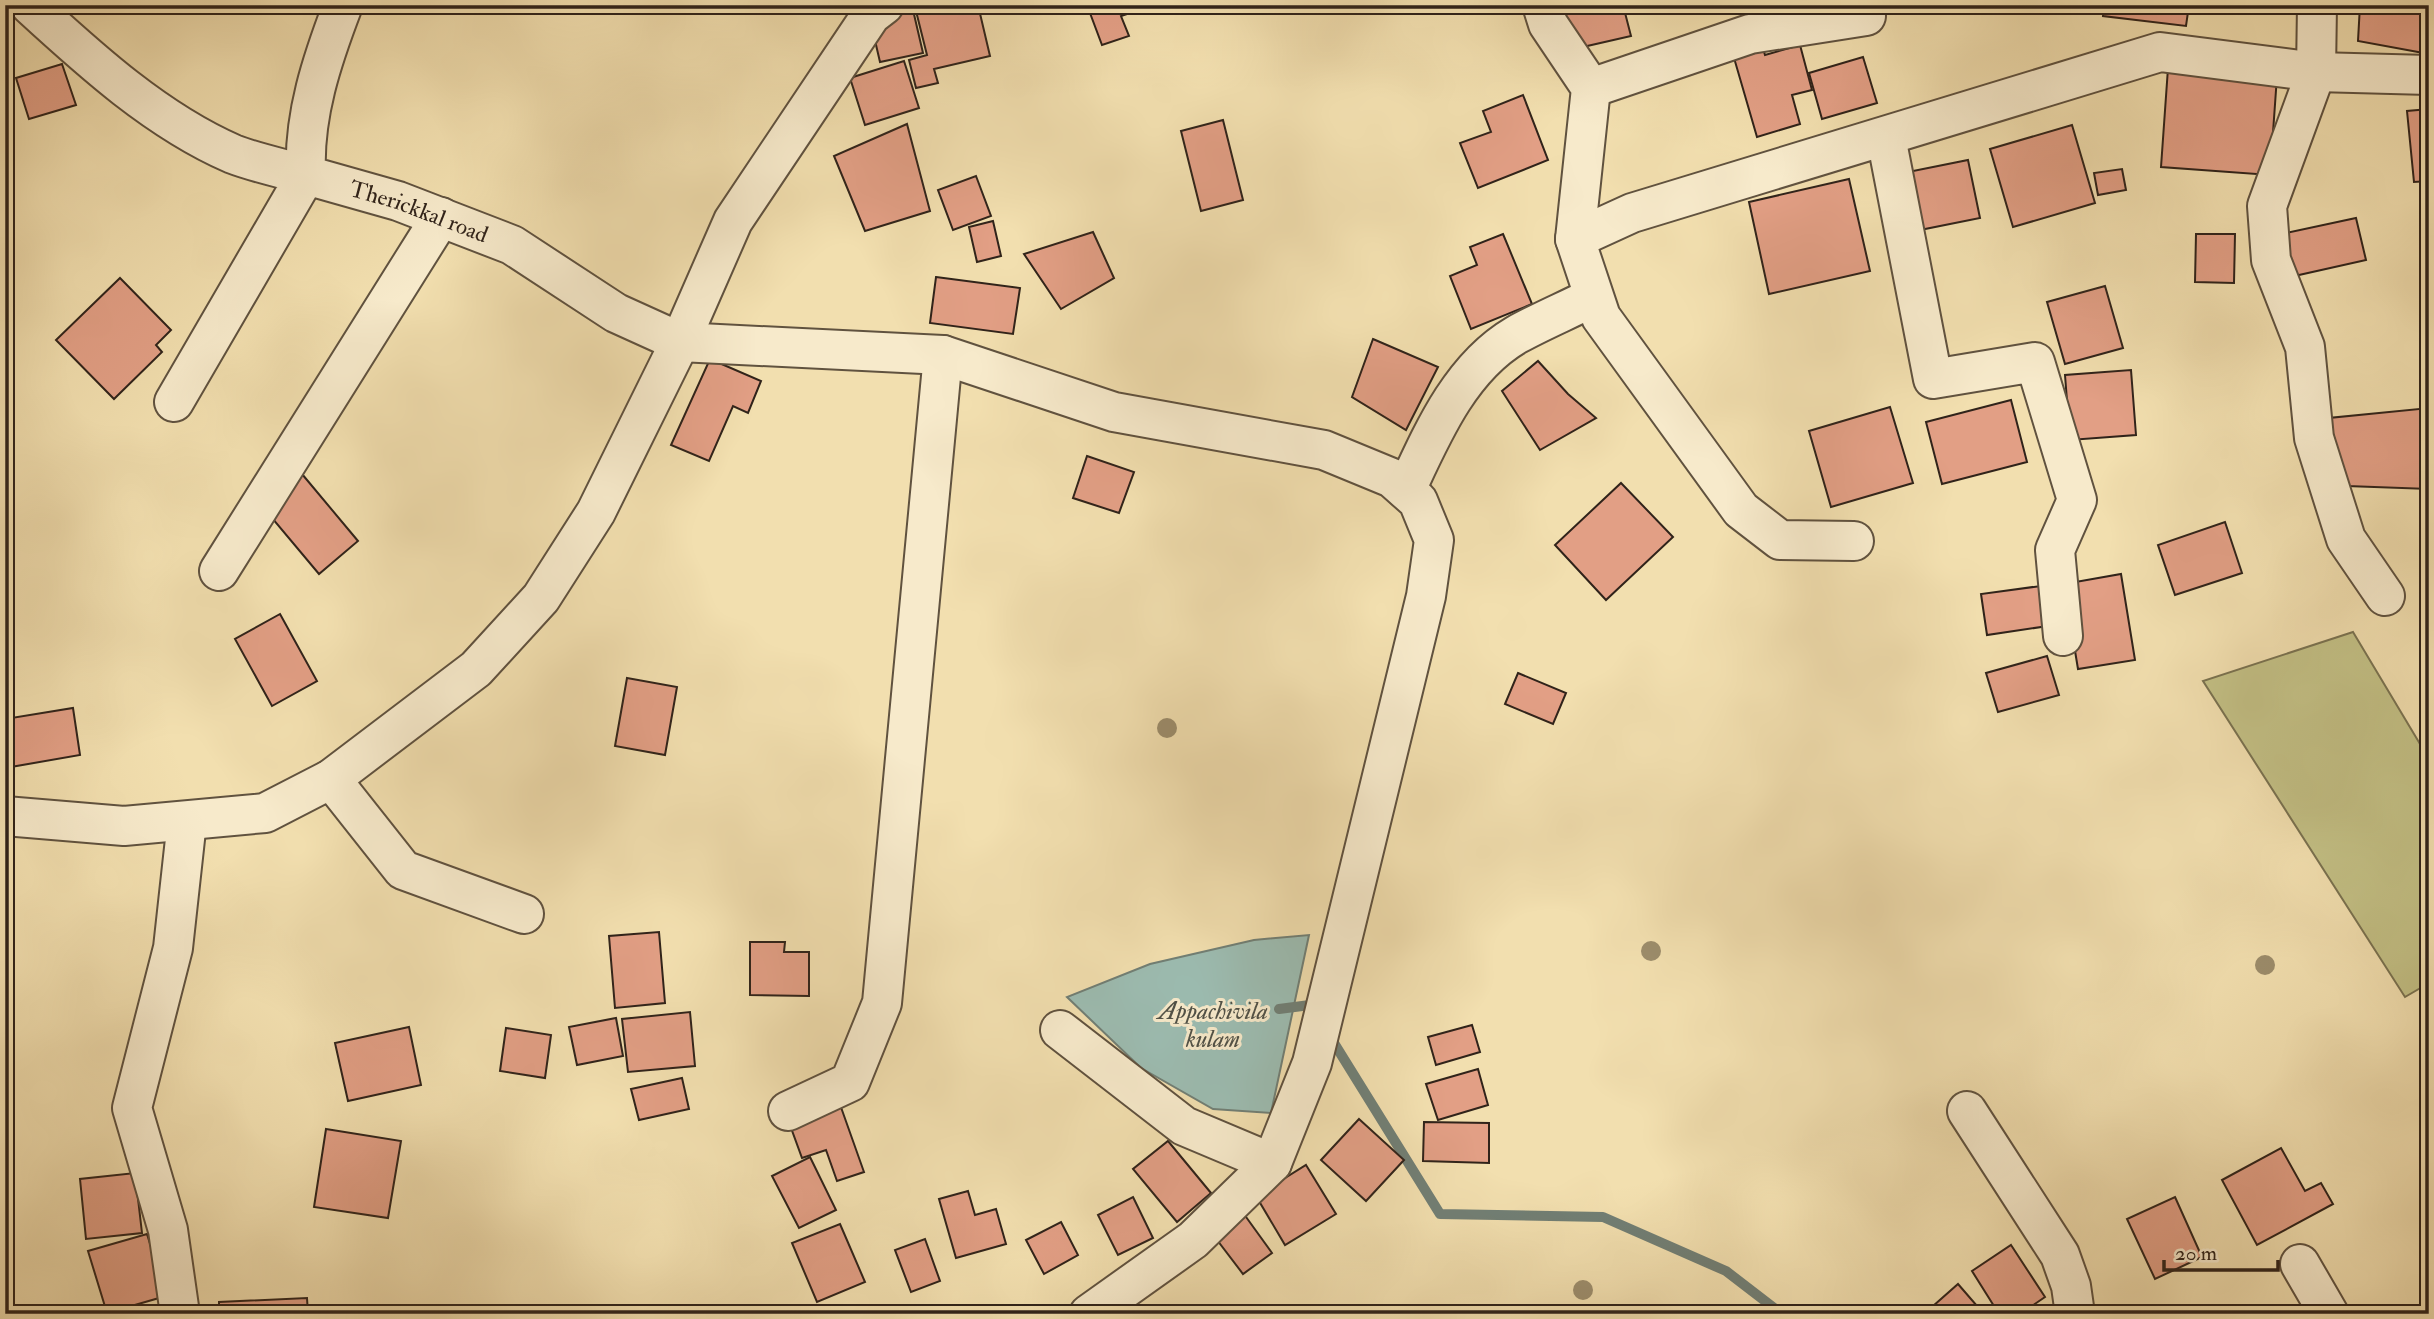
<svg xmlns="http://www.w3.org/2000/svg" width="2434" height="1319" viewBox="0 0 2434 1319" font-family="'IM FELL Double Pica',serif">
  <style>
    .green { fill: #c3c085; stroke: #7a7250; stroke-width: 2 }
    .water { fill: #9cbcb1; stroke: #717f75; stroke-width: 2 }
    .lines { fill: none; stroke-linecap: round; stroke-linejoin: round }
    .stream { stroke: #717f75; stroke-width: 10 }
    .building { fill: #e29f85; stroke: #30231a; stroke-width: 2 }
    .minor-casing { stroke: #60523f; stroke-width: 42 }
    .minor { stroke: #f7eacb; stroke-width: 38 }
    .tree { fill: #9c8d6c }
    .labels { text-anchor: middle; stroke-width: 6; stroke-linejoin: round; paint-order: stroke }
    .street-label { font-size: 23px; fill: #30231a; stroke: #f7eacb }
    .water-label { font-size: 24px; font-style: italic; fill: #505147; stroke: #f7eacb }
  </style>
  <rect width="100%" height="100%" fill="#f2dfaf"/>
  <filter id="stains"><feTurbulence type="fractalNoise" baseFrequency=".00286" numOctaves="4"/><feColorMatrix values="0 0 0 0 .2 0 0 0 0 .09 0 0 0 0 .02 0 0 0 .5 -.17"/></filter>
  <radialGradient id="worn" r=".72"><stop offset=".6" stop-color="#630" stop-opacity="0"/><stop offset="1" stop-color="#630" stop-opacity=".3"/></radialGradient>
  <!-- green -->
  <path class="green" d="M2353 632 2429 759V983L2405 997 2203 681Z"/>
  <!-- water -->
  <path class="water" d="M1309 935 1271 1113 1213 1109 1141 1068 1067 997 1150 964 1254 940Z"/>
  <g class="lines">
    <!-- stream -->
    <g class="stream">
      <path d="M1279 1009 1310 1005 1315 1013"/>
      <path d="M1329 1035 1440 1214 1603 1217 1726 1271 1782 1314"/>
    </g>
  </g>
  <!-- building -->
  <g class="building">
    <path d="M923 5H978L990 56 934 69 938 83 916 88 909 60 927 55 915 7Z"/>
    <path d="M1087 5H1144L1145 8 1121 16 1129 36 1102 45Z"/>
    <path d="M1563 5H1623L1631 36 1574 49Z"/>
    <path d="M2104 5H2189L2186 26 2103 16Z"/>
    <path d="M2360 5H2429V54L2358 41Z"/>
    <path d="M913 10 923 53 880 62 870 19Z"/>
    <path d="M1761 42 1765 55 1800 45 1812 90 1792 95 1800 124 1757 137 1732 51Z"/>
    <path d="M1863 57 1877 103 1822 119 1809 73Z"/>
    <path d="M904 61 919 108 865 125 850 78Z"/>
    <path d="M62 64 76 105 29 119 16 78Z"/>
    <path d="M2168 68 2277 76 2270 175 2161 167Z"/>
    <path d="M1523 95 1548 160 1478 188 1460 143 1491 132 1483 111Z"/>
    <path d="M2429 109V181L2414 182 2407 111Z"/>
    <path d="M1223 120 1243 200 1201 211 1181 131Z"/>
    <path d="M907 124 930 211 865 231 834 156Z"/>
    <path d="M2072 125 2095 203 2013 227 1990 149Z"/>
    <path d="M1968 160 1980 218 1915 231 1903 173Z"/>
    <path d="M2122 169 2126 190 2098 195 2094 173Z"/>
    <path d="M976 176 991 216 953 230 938 190Z"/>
    <path d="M1849 179 1870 271 1769 294 1749 202Z"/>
    <path d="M2356 218 2366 260 2290 277 2281 234Z"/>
    <path d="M993 221 1001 256 977 262 969 227Z"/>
    <path d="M1093 232 1114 278 1061 309 1024 254Z"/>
    <path d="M1503 234 1532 304 1471 329 1450 276 1477 265 1470 247Z"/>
    <path d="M2196 234H2235L2234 283 2195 282Z"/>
    <path d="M936 277 1020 288 1013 334 930 323Z"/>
    <path d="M120 278 171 330 156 345 162 352 114 399 56 340Z"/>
    <path d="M2105 286 2123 348 2065 364 2047 302Z"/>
    <path d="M1373 339 1438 367 1406 430 1352 397Z"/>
    <path d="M710 359 761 381 748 413 733 406 709 461 671 445Z"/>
    <path d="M1538 361 1568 394 1596 418 1540 450 1502 391Z"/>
    <path d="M2131 370 2136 435 2070 440 2065 375Z"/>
    <path d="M2011 400 2027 462 1942 484 1926 422Z"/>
    <path d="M1890 407 1913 483 1831 507 1809 431Z"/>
    <path d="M2429 408V489L2347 486 2329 418Z"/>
    <path d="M1087 456 1134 472 1119 513 1073 498Z"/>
    <path d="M302 474 358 541 319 574 262 506Z"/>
    <path d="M1621 483 1673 537 1606 600 1555 545Z"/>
    <path d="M2225 522 2242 573 2175 595 2158 545Z"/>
    <path d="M2121 574 2135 660 2078 669 2064 584Z"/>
    <path d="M2048 585 2055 625 1987 635 1981 594Z"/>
    <path d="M280 614 317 681 272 706 235 639Z"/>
    <path d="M2047 656 2059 695 1998 712 1986 673Z"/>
    <path d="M1518 673 1566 693 1553 724 1505 704Z"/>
    <path d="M627 678 677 687 665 755 615 746Z"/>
    <path d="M73 708 80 755 5 768V719Z"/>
    <path d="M659 932 665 1003 615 1008 609 936Z"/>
    <path d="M750 942H785L784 952H809V996L750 995Z"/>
    <path d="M690 1012 695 1066 628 1072 622 1019Z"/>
    <path d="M616 1018 623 1056 577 1065 569 1027Z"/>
    <path d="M1472 1025 1480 1052 1436 1065 1428 1037Z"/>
    <path d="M409 1027 421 1085 348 1101 335 1043Z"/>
    <path d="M506 1028 551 1035 545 1078 500 1071Z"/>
    <path d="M1478 1069 1488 1105 1438 1120 1426 1084Z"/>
    <path d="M682 1078 689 1109 639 1120 631 1089Z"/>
    <path d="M837 1096 864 1172 837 1181 826 1150 802 1158 786 1114Z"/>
    <path d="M1359 1119 1404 1160 1366 1201 1321 1160Z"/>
    <path d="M1424 1122 1489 1123V1163L1423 1161Z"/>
    <path d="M326 1129 401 1141 388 1218 314 1207Z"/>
    <path d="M1168 1141 1211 1193 1177 1222 1133 1169Z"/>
    <path d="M2281 1148 2305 1191 2321 1183 2333 1204 2257 1245 2222 1180Z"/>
    <path d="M810 1157 836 1210 799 1228 772 1176Z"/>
    <path d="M1306 1165 1336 1214 1285 1245 1256 1196Z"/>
    <path d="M135 1173 142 1233 86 1239 80 1179Z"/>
    <path d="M968 1191 975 1215 996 1209 1006 1244 956 1258 939 1199Z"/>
    <path d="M1133 1197 1153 1238 1118 1255 1098 1215Z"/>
    <path d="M2175 1197 2202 1257 2155 1279 2127 1219Z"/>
    <path d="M1241 1210 1272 1253 1243 1274 1211 1232Z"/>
    <path d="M1061 1222 1078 1255 1044 1274 1026 1240Z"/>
    <path d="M840 1224 865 1282 817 1302 792 1243Z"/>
    <path d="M147 1234 166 1296 107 1313 88 1251Z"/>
    <path d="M925 1239 940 1281 911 1292 895 1250Z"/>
    <path d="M2011 1245 2045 1297 2020 1314H1999L1972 1271Z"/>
    <path d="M1958 1284 1984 1314H1924Z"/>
    <path d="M307 1298 308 1314H219V1302Z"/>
  </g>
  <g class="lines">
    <!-- minor casing -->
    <g class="minor-casing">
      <g id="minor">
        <path d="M30 5C91 61 157 121 233 154 256 163 282 168 306 175L174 402"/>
        <path id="s1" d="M343 5C322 60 303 116 306 175L398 201 512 245 616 313 680 342 943 355 1114 412 1324 450 1392 478 1418 501 1434 540 1426 596 1312 1063 1272 1163 1193 1240 1089 1314"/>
        <path d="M1542 5 1548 24 1591 88 1575 239"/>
        <path d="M2317 5 2316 72 2267 206 2271 260 2305 347 2314 438 2346 539 2385 596"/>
        <path d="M1591 88 1750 34 1866 16"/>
        <path d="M1886 137 1933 379 2035 362 2077 500 2055 550 2063 636"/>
        <path d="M1406 490C1432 434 1460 368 1516 335 1541 321 1568 310 1593 297"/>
        <path d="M1854 541 1780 540 1741 510 1601 317 1575 239 1632 213 2160 52 2316 72 2429 75"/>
        <path d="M219 571 441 217"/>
        <path d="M331 779 403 870 524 914"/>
        <path d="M5 816 124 826 265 813 331 779 476 669 541 598 596 512 680 342 733 221 871 15 884 5"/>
        <path d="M1060 1030 1184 1126 1272 1163"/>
        <path d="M788 1111 850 1082 882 1003 943 355"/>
        <path d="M1967 1111 2060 1255 2071 1286 2075 1314"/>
        <path d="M2300 1264 2329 1314"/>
        <path d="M180 1314 168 1230 132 1108 173 948 187 821"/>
      </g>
    </g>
    <!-- minor -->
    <use href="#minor" class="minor"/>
  </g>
  <!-- trees -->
  <g class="tree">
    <circle cx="1167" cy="728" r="10"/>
    <circle cx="1651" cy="951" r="10"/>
    <circle cx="2265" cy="965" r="10"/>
    <circle cx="1583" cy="1290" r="10"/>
  </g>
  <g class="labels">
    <!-- street labels -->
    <g class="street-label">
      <text dy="8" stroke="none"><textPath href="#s1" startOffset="294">Therickkal road</textPath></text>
    </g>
    <!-- water labels -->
    <g class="water-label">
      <text x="1213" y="1019">Appachivila<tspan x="1213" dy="28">kulam</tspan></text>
    </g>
  </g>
  <!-- margin -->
  <rect width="2434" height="1319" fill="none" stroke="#f2dfaf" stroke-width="28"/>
  <rect x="7" y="7" width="2420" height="1305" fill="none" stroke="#30231a" stroke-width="3.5"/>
  <rect x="14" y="14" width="2406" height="1291" fill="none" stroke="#30231a" stroke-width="2"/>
  <!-- scale -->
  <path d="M2164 1260v10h114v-10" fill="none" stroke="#30231a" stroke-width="3.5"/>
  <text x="2175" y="1260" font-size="21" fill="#30231a" stroke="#f7eacb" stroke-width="5" paint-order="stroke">20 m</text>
  <rect width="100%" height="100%" filter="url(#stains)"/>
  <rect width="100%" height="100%" fill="url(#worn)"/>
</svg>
